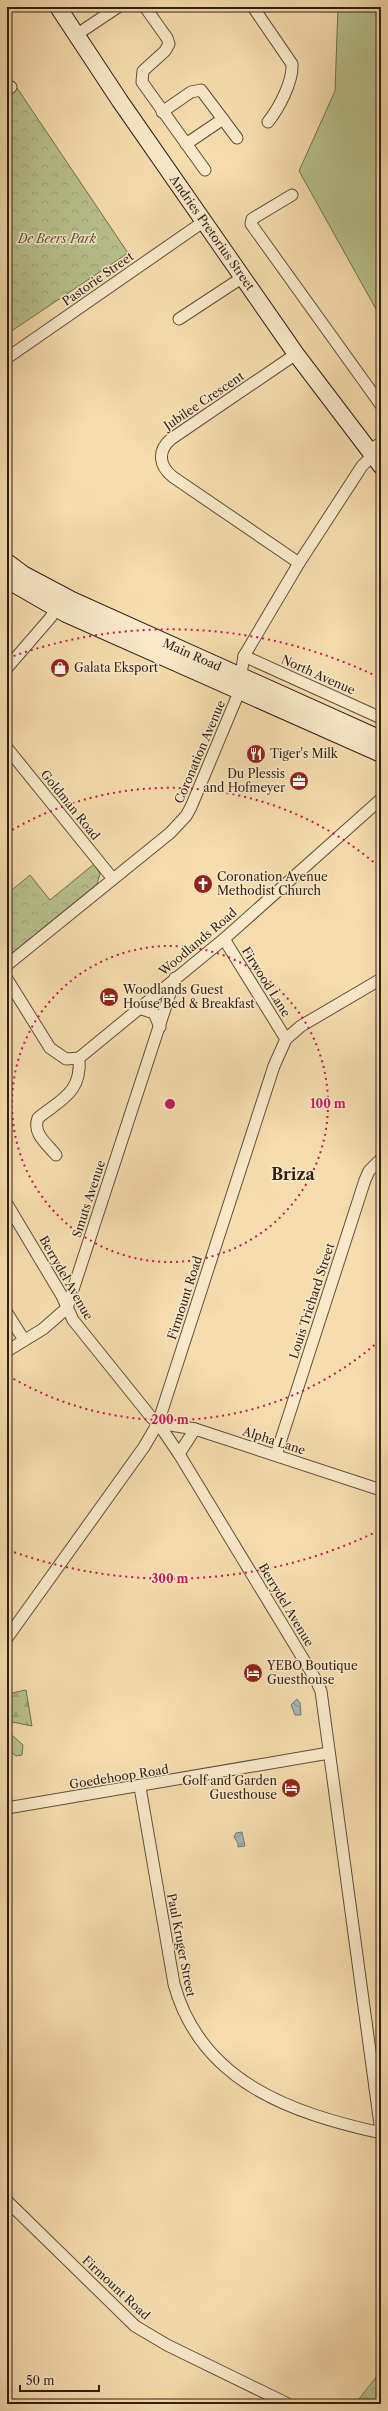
<svg xmlns="http://www.w3.org/2000/svg" width="388" height="2411" viewBox="0 0 388 2411" font-family="'Libre Caslon Text',serif">
  <style>
    .grass { fill: #b8c28d; stroke: #747051 }
    .forest { fill: url(#forest-firs); stroke: #747051 }
    .park { fill: url(#park-crowns); stroke: #747051 }
    .water { fill: url(#water-waves); stroke: #767a77 }
    .lines { fill: none; stroke-linecap: round; stroke-linejoin: round }
    .street-casing { stroke: #624e3b; stroke-width: 13 }
    .secondary-casing { stroke: #301e15; stroke-width: 18 }
    .street { stroke: #f9e9ca; stroke-width: 11 }
    .secondary { stroke: #f9e9ca; stroke-width: 16 }
    .ring { fill: none; stroke: #c2185b; stroke-width: 2; stroke-dasharray: 2 4 }
    .labels { text-anchor: middle; stroke-width: 3; stroke-linejoin: round; paint-order: stroke }
    .street-label { font-size: 12px; fill: #301e15; stroke: #f9e9ca }
    .park-label { font-size: 12px; font-style: italic; fill: #594f39; stroke: #f9e9ca }
    .poi-label { font-size: 12px; fill: #301e15; stroke: #f9e9ca; text-anchor: start }
    .district-label { font-size: 16px; font-weight: bold; fill: #301e15; stroke: #f9e9ca }
    .centre { fill: #c2185b; stroke: #f9e9ca; stroke-width: 2 }
    .ring-label { font-size: 12px; text-anchor: middle; font-weight: bold; fill: #c2185b; stroke: #f9e9ca; stroke-width: 3; stroke-linejoin: round; paint-order: stroke }
  </style>
  <defs>
    <pattern id="forest-firs" width="22" height="20" patternUnits="userSpaceOnUse"><rect width="22" height="20" fill="#b8c28d"/><path d="M5 1l3.5 6h-7zM16 11l3.5 6h-7z" fill="#9ea679"/></pattern>
    <pattern id="park-crowns" width="20" height="18" patternUnits="userSpaceOnUse"><rect width="20" height="18" fill="#b8c28d"/><path d="M2 6a3 3 0 1 1 6 0M12 15a3 3 0 1 1 6 0" fill="none" stroke="#9ea679"/></pattern>
    <pattern id="water-waves" width="16" height="10" patternUnits="userSpaceOnUse"><rect width="16" height="10" fill="#a4b8b8"/><path d="M0 5q4-4 8 0t8 0" fill="none" stroke="#869594"/></pattern>
  </defs>
  <rect width="100%" height="100%" fill="#f6ddae"/>
  <filter id="stains"><feTurbulence type="fractalNoise" baseFrequency=".005" numOctaves="4"/><feColorMatrix values="0 0 0 0 .2 0 0 0 0 .09 0 0 0 0 .02 0 0 0 .5 -.17"/></filter>
  <radialGradient id="worn" r=".72"><stop offset=".6" stop-color="#630" stop-opacity="0"/><stop offset="1" stop-color="#630" stop-opacity=".3"/></radialGradient>
  <!-- grass -->
  <g class="grass">
    <path d="M338 7H381V318L299 171 335 91Z"/>
    <path d="M7 1735 13 1736 23 1745 22 1755 16 1756 7 1749Z"/>
  </g>
  <!-- forest -->
  <path class="forest" d="M26 1690 32 1726 7 1721V1694Z"/>
  <!-- park -->
  <g class="park">
    <path d="M17 88 128 253 7 334V94Z"/>
    <path d="M94 864 100 874 97 884 12 953 7 954V894L30 875 50 900Z"/>
    <path d="M381 2371V2404H355Z"/>
  </g>
  <!-- water -->
  <g class="water">
    <path d="M297 1699 300 1703 301 1715H295L291 1705Z"/>
    <path d="M242 1832 245 1846 238 1847V1843L234 1837 236 1833Z"/>
  </g>
  <g class="lines">
    <!-- street casing -->
    <g class="street-casing">
      <g id="street">
        <path d="M145 7 167 38 169 44 165 51 143 71 142 82 205 170"/>
        <path d="M253 7 292 64C293 82 279 108 268 122"/>
        <path d="M76 35 118 7"/>
        <path d="M7 90 11 87"/>
        <path d="M162 112 191 92 201 90 237 138"/>
        <path d="M186 144 223 119"/>
        <path d="M292 195 252 219 251 224 381 405"/>
        <path d="M179 319 243 277"/>
        <path d="M296 354 171 439C157 451 159 466 173 477L299 563"/>
        <path d="M7 358 203 222"/>
        <path d="M369 450 381 443"/>
        <path d="M244 656 381 718"/>
        <path d="M7 668 51 617 59 603"/>
        <path d="M7 748 113 879"/>
        <path d="M224 939 286 1039"/>
        <path d="M7 965 170 833 186 816 191 807 237 697 244 656 299 563 362 466 373 455"/>
        <path d="M7 979 50 1048 66 1059 79 1058 224 939 381 799"/>
        <path d="M139 1008 154 1013 160 1027"/>
        <path d="M56 1155C47 1144 32 1133 38 1118 62 1099 82 1092 79 1058"/>
        <path d="M7 1204 62 1296 73 1320 151 1417 158 1423 179 1454 316 1680 321 1691 381 2132"/>
        <path d="M7 1313 24 1340"/>
        <path d="M7 1351 43 1329 67 1308 175 978"/>
        <path d="M158 1423 195 1429 381 1490"/>
        <path d="M179 1454 195 1429"/>
        <path d="M276 1455 365 1180 369 1171 381 1159"/>
        <path d="M7 1638 144 1447 158 1423 274 1066 286 1039 301 1026 381 979"/>
        <path d="M140 1787 174 1984C201 2082 291 2113 381 2133"/>
        <path d="M7 1808 329 1753"/>
        <path d="M7 2201 135 2326 167 2345 288 2404"/>
      </g>
    </g>
    <!-- secondary casing -->
    <g class="secondary-casing">
      <g id="secondary">
        <path d="M58 7 120 101 296 354 381 466"/>
        <path d="M7 562 23 574 72 600 381 739"/>
        <path d="M7 580 66 614 381 754"/>
      </g>
    </g>
    <!-- street -->
    <use href="#street" class="street"/>
    <!-- secondary -->
    <use href="#secondary" class="secondary"/>
  </g>
  <!-- distance rings -->
  <g class="ring">
    <circle cx="170" cy="1104" r="158"/>
    <path d="M379 1341A316 316 0 0 1 7 1375M7 833A316 316 0 0 1 379 867"/>
    <path d="M378 1531A475 475 0 0 1 8 1550M8 658A475 475 0 0 1 378 677"/>
  </g>
  <!-- icons -->
  <defs>
    <g id="shop-disc" transform="scale(1)"><circle r="9.5" fill="#8f2418" stroke="#f9e9ca"/><path d="M-5-2.5h2.3a2.7 3.5 0 0 1 5.4 0H5L5.5 6h-11ZM-1.5-2.5h3a1.5 2.3 0 0 0-3 0Z" fill="#fff"/></g>
    <g id="restaurant-disc" transform="scale(1)"><circle r="9.5" fill="#8f2418" stroke="#f9e9ca"/><path d="M-5-6h1v4h1v-4h1v4h1v-4h1v5L-1.5 .5V6h-2V.5L-5-1ZM5-6V6H3V1.5H1.5Q1.5-4 5-6Z" fill="#fff"/></g>
    <g id="office-disc" transform="scale(1)"><circle r="9.5" fill="#8f2418" stroke="#f9e9ca"/><path d="M-6-3h4V-5.5h4V-3h4V5H-6ZM-1-4.5V-3h2v-1.5ZM-6 0V1H6V0Z" fill="#fff"/></g>
    <g id="church-disc" transform="scale(1)"><circle r="9.5" fill="#8f2418" stroke="#f9e9ca"/><path d="M-1.2-6h2.4v3.5h3.3v2.4h-3.3V6h-2.4V-.1h-3.3v-2.4h3.3Z" fill="#fff"/></g>
    <g id="hotel-disc" transform="scale(1)"><circle r="9.5" fill="#8f2418" stroke="#f9e9ca"/><path d="M-6-4.5h1.5V1H6V5H4.5V3h-9V5H-6ZM-4 0a1.8 1.8 0 1 1 3.6 0ZM.5 0V-2.5h3Q6-2.5 6 0Z" fill="#fff"/></g>
  </defs>
  <g fill-rule="evenodd">
    <use href="#shop-disc" x="60" y="668"/>
    <use href="#restaurant-disc" x="256" y="754"/>
    <use href="#office-disc" x="299" y="781"/>
    <use href="#church-disc" x="203" y="884"/>
    <use href="#hotel-disc" x="109" y="997"/>
    <use href="#hotel-disc" x="253" y="1673"/>
    <use href="#hotel-disc" x="291" y="1788"/>
  </g>
  <g class="labels">
    <!-- street labels -->
    <g class="street-label">
      <text transform="translate(212 233) rotate(55)" y="4">Andries Pretorius Street</text>
      <text transform="translate(98 279) rotate(-35)" y="4">Pastorie Street</text>
      <text transform="translate(204 401) rotate(-34)" y="4">Jubilee Crescent</text>
      <text transform="translate(192 655) rotate(24)" y="4">Main Road</text>
      <text transform="translate(318 675) rotate(24)" y="4">North Avenue</text>
      <text transform="translate(200 752) rotate(-67)" y="4">Coronation Avenue</text>
      <text transform="translate(70 805) rotate(51)" y="4">Goldman Road</text>
      <text transform="translate(198 942) rotate(-40)" y="4">Woodlands Road</text>
      <text transform="translate(266 982) rotate(58)" y="4">Firwood Lane</text>
      <text transform="translate(89 1199) rotate(-72)" y="4">Smuts Avenue</text>
      <text transform="translate(66 1278) rotate(60)" y="4">Berrydel Avenue</text>
      <text transform="translate(185 1298) rotate(-72)" y="4">Firmount Road</text>
      <text transform="translate(312 1301) rotate(-72)" y="4">Louis Trichard Street</text>
      <text transform="translate(274 1441) rotate(18)" y="4">Alpha Lane</text>
      <text transform="translate(286 1605) rotate(59)" y="4">Berrydel Avenue</text>
      <text transform="translate(119 1777) rotate(-9)" y="4">Goedehoop Road</text>
      <text transform="translate(181 1945) rotate(79)" y="4">Paul Kruger Street</text>
      <text transform="translate(116 2288) rotate(43)" y="4">Firmount Road</text>
    </g>
    <!-- park labels -->
    <g class="park-label">
      <text x="57" y="243">De Beers Park</text>
    </g>
    <!-- poi labels -->
    <g class="poi-label">
      <text x="74" y="672">Galata Eksport</text>
      <text x="270" y="758">Tiger's Milk</text>
      <text x="285" y="778" text-anchor="end">Du Plessis<tspan x="285" dy="14">and Hofmeyer</tspan></text>
      <text x="217" y="881">Coronation Avenue<tspan x="217" dy="14">Methodist Church</tspan></text>
      <text x="123" y="994">Woodlands Guest<tspan x="123" dy="14">House Bed &amp; Breakfast</tspan></text>
      <text x="267" y="1670">YEBO Boutique<tspan x="267" dy="14">Guesthouse</tspan></text>
      <text x="277" y="1785" text-anchor="end">Golf and Garden<tspan x="277" dy="14">Guesthouse</tspan></text>
    </g>
    <!-- district labels -->
    <g class="district-label">
      <text x="293" y="1180">Briza</text>
    </g>
  </g>
  <circle cx="170" cy="1104" r="6" class="centre"/>
  <g class="ring-label">
    <text x="328" y="1108">100 m</text>
    <text x="170" y="1424">200 m</text>
    <text x="170" y="1583">300 m</text>
  </g>
  <!-- margin -->
  <rect width="388" height="2411" fill="none" stroke="#f6ddae" stroke-width="24"/>
  <rect x="8" y="8" width="372" height="2395" fill="none" stroke="#301e15" stroke-width="2"/>
  <rect x="12" y="12" width="364" height="2387" fill="none" stroke="#301e15"/>
  <!-- scale -->
  <path d="M20 2385v6h79v-6" fill="none" stroke="#301e15" stroke-width="2"/>
  <text x="26" y="2385" font-size="12" fill="#301e15" stroke="#f9e9ca" stroke-width="3" paint-order="stroke">50 m</text>
  <rect width="100%" height="100%" filter="url(#stains)"/>
  <rect width="100%" height="100%" fill="url(#worn)"/>
</svg>
